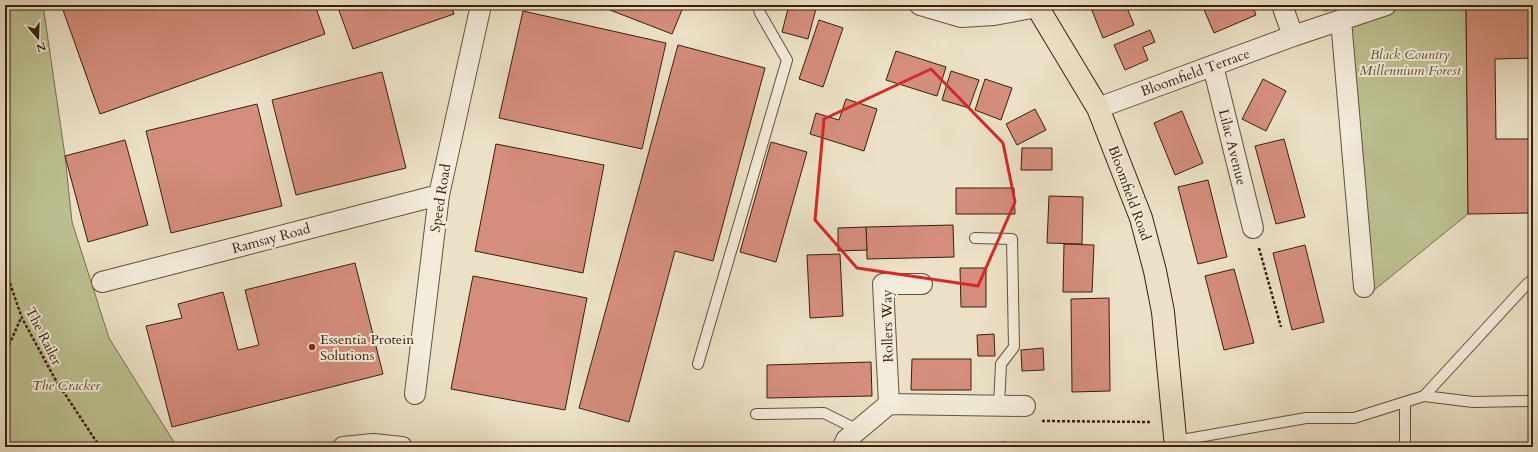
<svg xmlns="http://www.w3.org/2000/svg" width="1538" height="452" viewBox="0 0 1538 452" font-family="Cardo,serif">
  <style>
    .green { fill: #bdc192; stroke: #7a704e }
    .building { fill: #d58e7d; stroke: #38200b }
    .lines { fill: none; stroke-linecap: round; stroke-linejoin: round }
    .lane-casing { stroke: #65503a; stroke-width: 12 }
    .street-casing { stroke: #65503a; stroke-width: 22 }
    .primary-casing { stroke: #38200b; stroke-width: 24 }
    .path { stroke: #38200b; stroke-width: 2.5; stroke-dasharray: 3 2; stroke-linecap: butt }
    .lane { stroke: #f3ecdb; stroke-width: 10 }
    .street { stroke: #f3ecdb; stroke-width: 20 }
    .primary { stroke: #ece1c7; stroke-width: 22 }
    .marked { fill: none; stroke: #d62828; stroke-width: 3; stroke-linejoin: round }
    .poi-dot { fill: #8f2418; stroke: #f3ecdb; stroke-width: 1.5 }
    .labels { text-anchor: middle; stroke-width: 4; stroke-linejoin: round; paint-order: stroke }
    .park-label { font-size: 14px; font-style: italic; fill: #605034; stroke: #f3ecdb }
    .street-label { font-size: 14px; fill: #38200b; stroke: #f3ecdb }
    .poi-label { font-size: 14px; fill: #38200b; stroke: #f3ecdb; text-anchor: start }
  </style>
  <rect width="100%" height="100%" fill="#ece1c7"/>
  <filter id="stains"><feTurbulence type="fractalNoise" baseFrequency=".005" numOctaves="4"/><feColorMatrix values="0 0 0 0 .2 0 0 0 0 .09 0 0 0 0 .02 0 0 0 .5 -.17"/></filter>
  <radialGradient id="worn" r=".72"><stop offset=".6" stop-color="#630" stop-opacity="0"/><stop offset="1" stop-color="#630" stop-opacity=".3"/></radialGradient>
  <!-- green -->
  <g class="green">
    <path d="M5 5H43L65 156 72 222 109 338 177 447H5Z"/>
    <path d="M1324 5H1466L1468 214 1373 291 1348 7 1324 11Z"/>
  </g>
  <!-- building -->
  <g class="building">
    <path d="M67 5H315L325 34 100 114 62 7Z"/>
    <path d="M337 5H451L454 14 353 49Z"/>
    <path d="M597 5H684L672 34Z"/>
    <path d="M789 5H817L808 39 782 32Z"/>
    <path d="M1098 5H1126L1134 25 1103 38 1091 8Z"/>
    <path d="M1202 5H1252L1256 15 1214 33Z"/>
    <path d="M1533 5V58L1495 59 1496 139H1533V213L1468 214 1466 6Z"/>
    <path d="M523 11 666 43 642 149 499 118Z"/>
    <path d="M819 20 843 28 823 87 799 79Z"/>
    <path d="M1150 30 1155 42 1143 47 1148 60 1125 70 1114 45Z"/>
    <path d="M678 45 765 68 713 261 675 251 629 422 579 408Z"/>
    <path d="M896 51 946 67 937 96 886 80Z"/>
    <path d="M951 71 979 80 969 108 942 100Z"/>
    <path d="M382 72 406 168 296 195 272 100Z"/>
    <path d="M985 79 1012 88 1001 120 975 110Z"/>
    <path d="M1263 79 1286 91 1266 131 1242 119Z"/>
    <path d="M846 99 877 109 864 151 810 134 816 113 839 120Z"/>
    <path d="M257 104 282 206 171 233 146 131Z"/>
    <path d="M1035 109 1046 130 1017 145 1006 124Z"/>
    <path d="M1182 111 1203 163 1175 175 1154 123Z"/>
    <path d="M1284 139 1305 217 1276 224 1255 146Z"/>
    <path d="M125 140 148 225 88 242 65 156Z"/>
    <path d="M771 142 807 152 776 262 740 252Z"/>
    <path d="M496 144 604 165 583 273 475 251Z"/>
    <path d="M1022 148H1052V170H1021Z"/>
    <path d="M1208 180 1227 257 1198 264 1178 187Z"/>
    <path d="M956 188H1014L1015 214H956Z"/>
    <path d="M1049 196 1083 197 1082 244 1047 243Z"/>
    <path d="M953 225 954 257 867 259 866 227Z"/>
    <path d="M866 227 867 250 838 251V228Z"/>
    <path d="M1064 244 1094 245 1092 292H1063Z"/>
    <path d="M1305 245 1324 322 1292 330 1273 253Z"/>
    <path d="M840 254 843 316 810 318 807 255Z"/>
    <path d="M355 263 383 374 172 427 146 326 182 318 178 304 223 292 238 350 259 345 245 290Z"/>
    <path d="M960 268H986V307H961Z"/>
    <path d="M1234 269 1254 343 1224 350 1205 276Z"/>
    <path d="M473 276 587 298 565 410 451 389Z"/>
    <path d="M1109 298 1110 391 1072 392 1071 299Z"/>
    <path d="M994 334 995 356H978L977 335Z"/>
    <path d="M1043 348 1044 370 1022 371 1021 350Z"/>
    <path d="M912 359H971V390H911Z"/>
    <path d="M871 362 872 396 767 398V365Z"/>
    <path d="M1006 442V447H925V446Z"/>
    <rect x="1086" y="443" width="38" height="4"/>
    <path d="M917 445V447H892Z"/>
  </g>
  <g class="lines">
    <!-- lane casing -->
    <g class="lane-casing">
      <g id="lane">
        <path d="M975 238 1012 239 1014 347 1001 364 999 405"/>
        <path d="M698 364 787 60 760 13 758 5"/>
        <path d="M1424 396 1473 402 1533 401"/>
        <path d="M1405 402V446"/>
        <path d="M756 414 824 413 858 430"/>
        <path d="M1176 441 1306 418H1354L1424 396 1527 284 1533 280"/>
      </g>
    </g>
    <!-- street casing -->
    <g class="street-casing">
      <g id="street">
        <path d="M920 5 961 17 994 15 1037 7"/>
        <path d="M1282 5 1293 36"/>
        <path d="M1341 20 1364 287"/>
        <path d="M1213 66 1253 228"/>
        <path d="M1098 108 1293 36 1386 5"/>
        <path d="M102 282 439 195"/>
        <path d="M415 394 439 195 481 5"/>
        <path d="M889 404 883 284H922"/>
        <path d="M343 447 373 444 402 447"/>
        <path d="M843 447 846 440 889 404 1025 406"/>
      </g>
    </g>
    <!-- primary casing -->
    <g class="primary-casing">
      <path id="primary" d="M1036 5 1098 108 1141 218 1155 271 1163 312 1176 447"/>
    </g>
    <!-- path -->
    <g class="path">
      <path d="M1259 248 1281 327"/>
      <path d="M5 269 22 318 55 379 100 447"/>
      <path d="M5 354 21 318"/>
      <path d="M1042 421 1151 422"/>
    </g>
    <!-- lane -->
    <use href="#lane" class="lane"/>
    <!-- street -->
    <use href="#street" class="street"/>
    <!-- primary -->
    <use href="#primary" class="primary"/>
  </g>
  <!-- marked area -->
  <path class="marked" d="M931 69 1003 143 1015 202 978 286 857 268 815 220 824 119Z"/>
  <!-- markers -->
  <circle class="poi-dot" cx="312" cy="347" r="4"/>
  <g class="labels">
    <!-- park labels -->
    <g class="park-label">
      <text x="1410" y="59">Black Country<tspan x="1410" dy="16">Millennium Forest</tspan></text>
      <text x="66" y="390">The Cracker</text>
    </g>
    <!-- street labels -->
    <g class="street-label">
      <text transform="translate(1195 72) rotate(-20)" y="5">Bloomfield Terrace</text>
      <text transform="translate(1233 147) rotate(76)" y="5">Lilac Avenue</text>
      <text transform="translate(1130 193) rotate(70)" y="5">Bloomfield Road</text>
      <text transform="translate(440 198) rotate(-81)" y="5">Speed Road</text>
      <text transform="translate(271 238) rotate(-15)" y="5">Ramsay Road</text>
      <text transform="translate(887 326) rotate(-91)" y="5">Rollers Way</text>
      <text transform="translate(44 336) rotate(63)" y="5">The Railer</text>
    </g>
    <!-- poi labels -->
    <g class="poi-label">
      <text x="320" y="344">Essentia Protein<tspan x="320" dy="16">Solutions</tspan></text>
    </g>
  </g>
  <!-- margin -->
  <rect width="1538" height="452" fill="none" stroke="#ece1c7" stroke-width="20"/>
  <rect x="6" y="6" width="1526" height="440" fill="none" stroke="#38200b" stroke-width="2"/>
  <rect x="10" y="10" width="1518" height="432" fill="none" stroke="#38200b"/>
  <!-- north arrow -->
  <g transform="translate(38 38) rotate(161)" stroke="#f3ecdb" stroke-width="3" paint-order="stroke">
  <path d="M0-3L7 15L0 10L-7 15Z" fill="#38200b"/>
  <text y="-6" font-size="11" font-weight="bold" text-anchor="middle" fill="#38200b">N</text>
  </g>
  <rect width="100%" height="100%" filter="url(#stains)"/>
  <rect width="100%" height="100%" fill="url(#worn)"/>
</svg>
